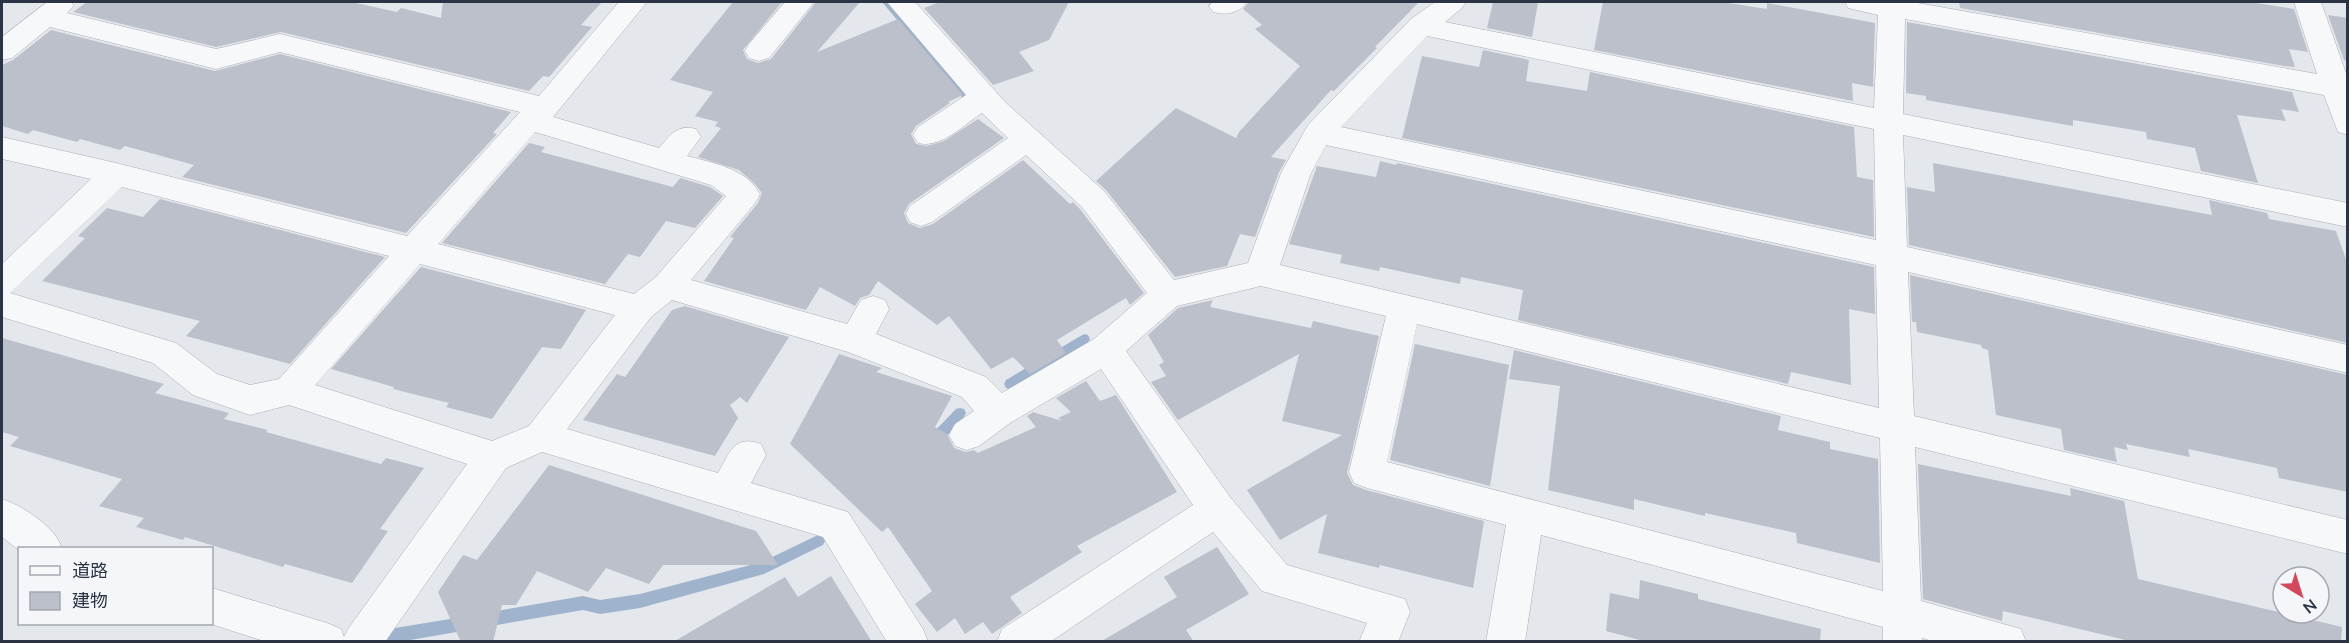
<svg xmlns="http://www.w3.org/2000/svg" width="2349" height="643" viewBox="0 0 2349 643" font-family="Mulish,'Noto Sans JP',sans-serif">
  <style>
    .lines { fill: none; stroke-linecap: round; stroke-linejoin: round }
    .stream { fill: #9fb4cc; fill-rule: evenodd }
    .building { fill: #bbc0ca }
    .street-casing { stroke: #a9aeb7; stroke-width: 1 }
    .street { fill: #f7f8fa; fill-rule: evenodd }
  </style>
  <rect width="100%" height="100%" fill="#e4e7ec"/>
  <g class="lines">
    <!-- stream -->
    <g class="stream">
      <path d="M882 2H892L974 96 975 99 974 102H966Z"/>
      <path d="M1084 334 1088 335 1090 339 1088 343 1014 388 1010 389 1006 388 1004 384 1006 380Z"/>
      <path d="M960 408 964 409 966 413 964 417 938 446 933 448 928 446 927 442 928 438 956 409Z"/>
      <path d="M818 535 823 537 825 541 823 545 764 574 640 608 600 614 583 610 485 627 480 625 478 620 480 615 485 613 583 596 600 600 640 594 762 562Z"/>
      <path d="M468 616 473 618 475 623 473 628 468 630 399 642H383L390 630 395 628Z"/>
    </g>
  </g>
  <!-- building -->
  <g class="building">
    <path d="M87 2H351L397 12 401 8 441 18 443 2H602L581 25 592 27 549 77 543 76 529 91 281 32 216 47 73 12Z"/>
    <path d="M733 2H782L743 50 747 59 758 63 771 59 816 2H860L817 52 898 19 963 95 948 102 950 103 916 126 911 134 916 144 927 146 944 141 978 119 1004 138 909 204 904 213 908 223 920 228 933 224 1023 160 1070 204 1073 202 1080 209 1144 293 1130 305 1126 298 1057 340 1066 353 1030 374 1013 357 991 369 949 316 937 325 878 281 869 295 860 298 855 306 820 287 806 310 704 281 734 238 730 237 758 203 762 193 755 184 739 170 698 157 721 128 715 126 718 122 695 116 713 92 670 80Z"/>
    <path d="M940 2H1069L1049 40 1019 52 1034 71 993 85 924 8Z"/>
    <path d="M1249 2H1419L1375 47 1377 48 1334 91 1331 90 1271 157 1286 160 1279 172 1255 237 1240 234 1227 266 1175 277 1106 190 1096 181 1176 108 1236 138 1239 132 1300 66 1255 29 1262 25 1243 9Z"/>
    <path d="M1493 2H1538L1532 37 1487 28Z"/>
    <path d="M1603 2H1722L1767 9V3L1875 23 1873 87 1852 83 1853 101 1594 50Z"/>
    <path d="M1959 2H2250L2294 9 2308 52 2289 49 2295 67 2284 66 1960 8Z"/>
    <path d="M2328 15 2348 18V61L2344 60Z"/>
    <path d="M1907 22 2292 92 2299 112 2281 109 2286 121 2237 115 2258 183 2201 171 2195 148 2147 139 2146 132 2073 120V126L1926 100V96L1906 93Z"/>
    <path d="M51 30 215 71 280 54 511 112 493 133 497 134 406 233 182 177 194 165 125 146 120 150 80 139 77 142 33 130 28 134 2 126V65L13 60Z"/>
    <path d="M1483 50 1529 60 1526 81 1587 91 1590 72 1854 127 1857 177 1873 180 1874 237 1402 138 1422 56 1479 67Z"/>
    <path d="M529 143 545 147 541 152 673 187 680 178 710 187 723 196 695 228 666 221 640 257 628 254 605 284 442 243Z"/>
    <path d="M1380 161 1396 165 1397 163 1874 267 1875 314 1849 309 1851 385 1791 372 1788 384 1518 320 1523 290 1461 277 1460 284 1380 267 1379 271 1340 263 1342 255 1289 244 1317 166 1376 177Z"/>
    <path d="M1933 163 2212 215 2209 200 2267 213 2269 219 2336 231 2348 265V343L1909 245 1907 187 1935 192Z"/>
    <path d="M160 199 385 257 290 364 186 336 200 321 42 281 85 238 78 236 107 208 143 217Z"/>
    <path d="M421 267 586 310 561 349 542 347 492 419 446 407 449 403 393 389 394 387 331 369Z"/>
    <path d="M1910 275 2348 375V492L2279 478 2277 468 2188 449 2190 457 2126 444 2128 450 2114 447 2117 462 2064 450 2061 429 1996 415 1988 350 1982 348 1981 345 1917 332 1916 322H1912Z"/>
    <path d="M1213 300 1210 307 1311 328 1313 321 1379 336 1347 473 1353 485 1366 490 1484 521 1473 588 1380 565 1379 568 1318 553 1327 514 1280 540 1247 490 1342 435 1282 421 1299 354 1178 420 1151 382 1166 376 1159 365 1164 362 1148 335 1178 308Z"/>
    <path d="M685 306 789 337 747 403 740 397 730 405 738 418 715 456 583 420 617 374 625 377 672 310Z"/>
    <path d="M2 338 164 384 155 393 229 413 224 419 268 430 266 432 381 464 386 458 424 468 380 529 388 531 352 583 285 564 283 567 185 537 183 540 136 527 144 518 99 506 122 479 10 446 19 437 2 432Z"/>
    <path d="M1415 344 1509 365 1490 486 1390 460Z"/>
    <path d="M1514 350 1781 416 1778 430 1830 442V449L1878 459 1880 563 1797 543 1796 533 1705 513V516L1634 499V510L1548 490 1560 386 1509 379Z"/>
    <path d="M839 354 882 368 876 372 952 396 935 427 947 434 954 448 966 452 974 450 978 453 1036 427 1027 416 1033 412 1062 421 1058 418 1071 412 1056 398 1086 381 1100 401 1116 395 1177 492 1077 546 1082 552 1010 597 1022 613 992 634 983 622 965 634 955 618 937 632 915 604 932 591 888 527 882 532 790 444Z"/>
    <path d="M1918 464 2071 496 2070 488 2124 501 2138 579 2342 627 2341 642H2134L2003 611 2002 621 1923 599Z"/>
    <path d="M549 465 756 531 778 565H663L649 584 606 568 588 592 537 571 516 605H502L493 642H461L438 592 463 555 477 560Z"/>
    <path d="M1217 547 1249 594 1186 630 1194 642H1100L1177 597 1164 577Z"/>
    <path d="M831 576 872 642H673L785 577 798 597Z"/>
    <path d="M1640 580 1698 594V599L1821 629 1820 642H1647L1606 631 1610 593 1639 599Z"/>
  </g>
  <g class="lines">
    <!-- street casing -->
    <g class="street-casing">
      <g id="street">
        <path d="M47 2H71L74 5 67 13 216 49 280 34 539 96 619 2H647L553 117 659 148C671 134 678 124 696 129L701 137 687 156C713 163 746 168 760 194L756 202 691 280 847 324 861 300 873 296 885 300 889 309 876 334 986 377 1002 393 1094 339 1147 293 1082 207 1026 155 932 222 921 226 910 222 906 214 910 206 1008 138 982 113C963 125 941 149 918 143L913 135 918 127 966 95 887 2H915L1006 103 1104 191 1174 280 1248 263 1281 173 1308 125 1411 19 1435 2H1466L1462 8 1445 22 1874 108 1878 15 1848 8 1845 2H1912L2317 74 2294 2H2321L2348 79V135L2338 132 2324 95 1905 19 1903 114 2348 203V227L1903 135 1907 247 2348 345V373L1908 272 1914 416 2348 520V554L1915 447 1921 601 2021 629 2026 642H1936L1922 638V642H1883V627L1541 535 1525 642H1486L1506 525 1367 488 1354 483 1349 472 1386 316 1261 286 1177 306 1126 351 1230 497 1287 565 1405 599 1410 612 1398 642H1359L1367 623 1262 591 1213 532 1050 642H997L1002 629 1193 505 1101 369 1010 423 979 446 967 450 955 446 949 435 955 424 974 411 962 397 848 352 672 300 651 317 567 429 718 473C730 453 734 434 761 444L766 455 751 483 848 512 923 629 928 642H887L823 537 542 452 506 468 385 642H267L211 624 212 588 327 623 341 629 344 637 348 629 467 464 289 405 250 415 193 395 153 363 2 317V264L91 179 2 159V137L116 163 407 236 520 112 280 52 216 69 50 27 12 58 2 60V37ZM1427 36 1874 129 1876 240 1341 127ZM535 132 711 185 726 196 656 277 634 294 438 244ZM1326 145 1876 265 1879 408 1280 265 1311 173ZM122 187 389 256 279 379 250 385 217 374 176 343 10 293ZM420 264 615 315 529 426 492 441 315 385ZM1417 324 1880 438 1883 591 1387 462Z"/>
        <path d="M785 2H814L769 58 759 61 749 58 745 51 749 44Z"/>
        <path d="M1212 2H1247C1239 13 1226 16 1213 12L1209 6Z"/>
        <path d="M2 499C23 506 55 527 62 548H20V551L2 537Z"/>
      </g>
    </g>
    <!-- street -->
    <use href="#street" class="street"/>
  </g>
  <!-- border -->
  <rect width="2349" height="643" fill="none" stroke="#2b3445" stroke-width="6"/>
  <!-- legend -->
  <rect x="18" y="547" width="195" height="78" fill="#f4f6f9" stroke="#a4a8b1" stroke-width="1.5"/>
  <rect x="30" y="566" width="30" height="9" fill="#f7f8fa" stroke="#a4a8b1" stroke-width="1.5"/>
  <text x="72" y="577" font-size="18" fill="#2b3445">道路</text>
  <rect x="30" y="592" width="30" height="18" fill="#bbc0ca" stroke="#a4a8b1" stroke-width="1.5"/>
  <text x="72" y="607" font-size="18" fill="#2b3445">建物</text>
  <!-- north arrow -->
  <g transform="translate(2301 595) rotate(142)"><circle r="28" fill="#f4f6f9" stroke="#a4a8b1" stroke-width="1.5"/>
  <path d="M0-4.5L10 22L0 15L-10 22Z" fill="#d1495b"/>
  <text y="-9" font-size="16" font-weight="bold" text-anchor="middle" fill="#2b3445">N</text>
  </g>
</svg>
